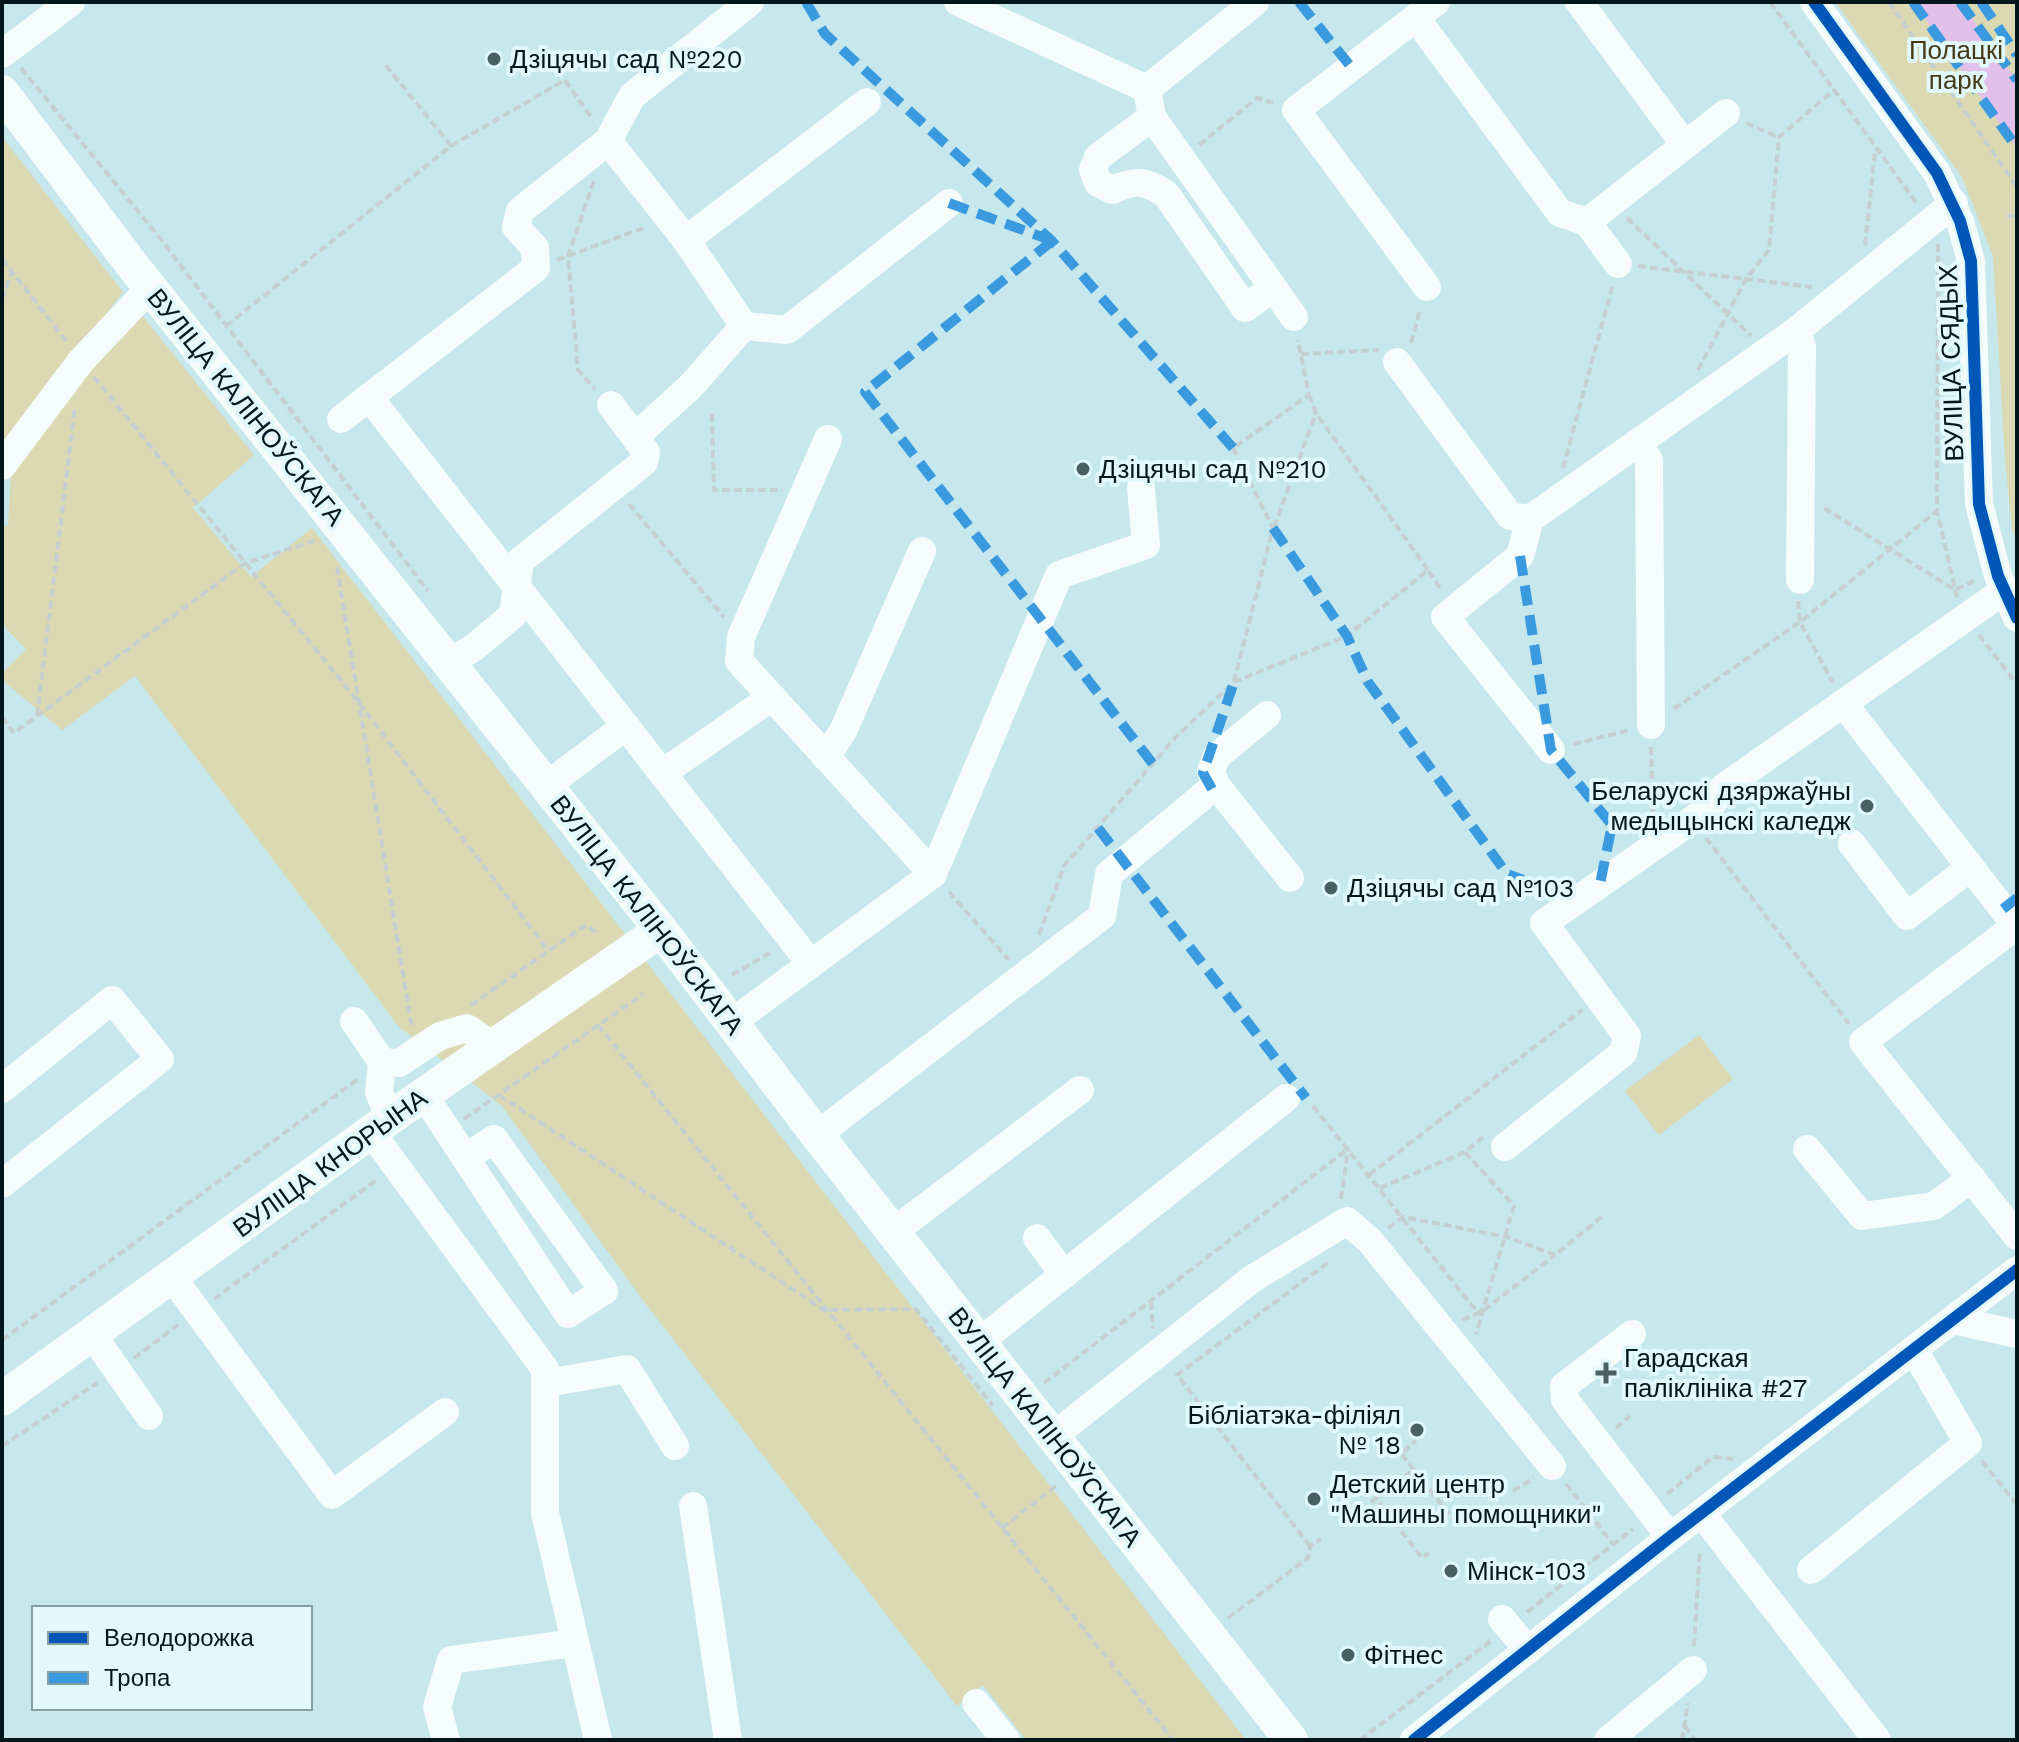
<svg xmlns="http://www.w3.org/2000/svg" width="2019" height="1742" viewBox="0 0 2019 1742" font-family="'Work Sans',sans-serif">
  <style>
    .green { fill: #dad9b2 }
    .water { fill: #e2c0ea }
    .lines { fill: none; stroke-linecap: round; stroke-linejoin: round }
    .path { stroke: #c5cfd1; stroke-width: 4; stroke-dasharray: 8 4; stroke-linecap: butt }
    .minor { stroke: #f6fbfc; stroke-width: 28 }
    .major { stroke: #f6fbfc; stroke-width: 34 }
    .quiet { stroke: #399adf; stroke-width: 10; stroke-dasharray: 20 10; stroke-linecap: butt }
    .cycleway-casing { stroke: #e1f8fc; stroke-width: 17 }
    .cycleway { stroke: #0057b8; stroke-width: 12 }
    .poi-dot { fill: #466064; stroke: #e1f8fc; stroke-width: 3 }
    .labels { text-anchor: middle; stroke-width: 8; stroke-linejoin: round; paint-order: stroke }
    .park-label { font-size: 26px; fill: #463916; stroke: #e1f8fc }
    .poi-label { font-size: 26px; fill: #01171b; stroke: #e1f8fc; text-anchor: start }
    .street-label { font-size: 26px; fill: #01171b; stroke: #e1f8fc }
  </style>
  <rect width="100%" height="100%" fill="#c6e7ec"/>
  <!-- green -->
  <g class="green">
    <path d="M1835 2H2017V542L2012 529 2005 459 1993 256 1962 177Z"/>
    <path d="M2 137 123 292 2 451Z"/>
    <path d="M141 314 254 455 193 508 251 577 312 528 1246 1740H1026L983 1685 957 1706 642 1299 502 1106 398 1026 135 676 62 730 2 680V673L26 649 2 624V525H8L11 475 95 362Z"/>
    <path d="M1699 1035 1733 1079 1659 1135 1625 1091Z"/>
  </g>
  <!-- water -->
  <path class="water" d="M1913 2H1960L2017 80V148Z"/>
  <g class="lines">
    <!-- path -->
    <g class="path">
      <path d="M1770 2 1918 205"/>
      <path d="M1889 2 2017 187"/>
      <path d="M21 68 159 237 428 591"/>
      <path d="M1746 123 1778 137"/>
      <path d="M1199 145 1257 98 1273 103"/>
      <path d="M451 146 565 80 593 120"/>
      <path d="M594 181 568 256 578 370 595 389"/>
      <path d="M2007 216H2017"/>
      <path d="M1627 218 1751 336"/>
      <path d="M1938 244 1937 511 1957 597"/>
      <path d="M1865 245 1875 151"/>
      <path d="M2 259 67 342"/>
      <path d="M557 260 646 227"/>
      <path d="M1638 266 1812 287"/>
      <path d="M2 299 12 272"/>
      <path d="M226 326 451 146 384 63"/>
      <path d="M1411 343 1420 309"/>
      <path d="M1301 354 1379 350"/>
      <path d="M1698 370 1746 279 1769 250 1779 137 1834 90"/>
      <path d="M94 377 356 699 548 950"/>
      <path d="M1309 395 1316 413 1428 570"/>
      <path d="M712 414 714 490H783"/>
      <path d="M1563 468 1613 284"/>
      <path d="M629 504 724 617"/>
      <path d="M1824 508 1955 590 1974 581"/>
      <path d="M1274 527 1316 413"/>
      <path d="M337 567 412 1029"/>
      <path d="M1798 601 1800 622 1833 683"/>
      <path d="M1979 635 2017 684"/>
      <path d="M1234 682 1273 528 1233 448 1309 395 1298 340"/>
      <path d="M1674 709 1800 622 1937 511"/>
      <path d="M37 716 75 407"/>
      <path d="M2 717 14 733 245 563 317 540"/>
      <path d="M1573 744 1631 730"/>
      <path d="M1651 747 1653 818"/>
      <path d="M1706 838 1849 1024"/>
      <path d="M1523 880 1539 900"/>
      <path d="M949 892 1009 960"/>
      <path d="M1039 935 1064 866 1175 738 1234 682 1347 636 1428 570 1442 591"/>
      <path d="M732 975 773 951"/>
      <path d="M471 1005 586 925 596 932"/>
      <path d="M598 1025 1173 1740"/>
      <path d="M499 1095 824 1310 916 1309 993 1406"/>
      <path d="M1313 1106 1473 1307 1483 1311"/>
      <path d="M464 1119 643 994"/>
      <path d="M1465 1152 1514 1206 1476 1334"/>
      <path d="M1369 1175 1582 1010"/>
      <path d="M1380 1188 1465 1152 1484 1136"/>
      <path d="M1341 1199 1348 1149"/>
      <path d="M1388 1228 1403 1217 1507 1237 1555 1255 1603 1216"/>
      <path d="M214 1299 378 1179"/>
      <path d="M1151 1302 1153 1329"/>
      <path d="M1462 1320 1483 1311 1555 1255"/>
      <path d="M2 1340 358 1079"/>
      <path d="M134 1358 178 1325"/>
      <path d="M1044 1383 1348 1149"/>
      <path d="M1616 1428 1630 1416"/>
      <path d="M2 1446 97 1383"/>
      <path d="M1982 1461 2017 1505"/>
      <path d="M1414 1470 1401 1453 1416 1441"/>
      <path d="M1566 1484 1613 1544"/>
      <path d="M1513 1491 1534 1478"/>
      <path d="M1667 1494 1713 1457 1733 1459"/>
      <path d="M1376 1498 1414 1470 1458 1525"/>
      <path d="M1371 1502 1376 1498 1422 1558 1429 1553"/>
      <path d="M1002 1528 1056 1486"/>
      <path d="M1310 1546 1177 1375 1329 1262"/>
      <path d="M1527 1612 1633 1529"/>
      <path d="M1228 1618 1308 1558 1310 1546 1321 1539"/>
      <path d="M1694 1646 1700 1551"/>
      <path d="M1685 1726 1695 1740"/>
      <path d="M1360 1740 1492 1640"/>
      <path d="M1682 1740 1688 1703"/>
    </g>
    <!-- minor -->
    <g class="minor">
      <path d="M958 2 1147 89"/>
      <path d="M1579 2 1685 145"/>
      <path d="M1814 2 1937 173 1960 221 1971 261 1979 504 1998 576 2017 618"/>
      <path d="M1416 18 1560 213 1587 222 1618 264"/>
      <path d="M2 54 71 2"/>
      <path d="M1147 89 1152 117 1294 317"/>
      <path d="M1147 89 1255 2"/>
      <path d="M1152 117 1098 157 1093 170 1098 183 1113 190C1135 179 1146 181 1166 194L1245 308 1273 288"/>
      <path d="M608 141 686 240 744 326 787 330 949 203"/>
      <path d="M1587 222 1726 113"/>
      <path d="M686 240 867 102"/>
      <path d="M1427 287 1296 110 1436 2"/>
      <path d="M1796 331 1802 346 1800 580"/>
      <path d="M1397 362 1510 516 1530 519"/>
      <path d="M369 397 811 964"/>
      <path d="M341 419 536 268 535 248 516 227 520 211 608 141 632 96 750 2"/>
      <path d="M635 437 691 386 744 326"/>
      <path d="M828 439 741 637 739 661 933 874"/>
      <path d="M1638 442 1649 460 1651 725"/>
      <path d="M2 466 81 361 150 288"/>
      <path d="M449 662 472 649 513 615 520 561 644 462 646 452 611 405"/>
      <path d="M1843 703 2016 926 1863 1042 2017 1236"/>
      <path d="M1267 715 1216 757 1211 771 1216 785 1290 878"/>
      <path d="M1551 750 1445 617 1520 556 1530 519 1796 331 1954 203"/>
      <path d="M826 757 843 731 922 551"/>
      <path d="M664 772 772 697"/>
      <path d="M547 785 626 726"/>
      <path d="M1852 844 1907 916 1971 867"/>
      <path d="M354 1021 382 1062 379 1092 390 1118"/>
      <path d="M731 1023 933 874 1059 575 1146 545 1141 488"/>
      <path d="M382 1062 399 1063 440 1036 467 1028 496 1048"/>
      <path d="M2 1089 112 1000 160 1059 2 1184"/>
      <path d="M424 1095 568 1314 604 1291 494 1139 465 1158"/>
      <path d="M371 1132 545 1369V1513L598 1740"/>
      <path d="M817 1135 1102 916 1109 874 1216 785"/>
      <path d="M1505 1147 1623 1053 1627 1036 1544 923 1708 809 1724 787 2005 590"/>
      <path d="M1807 1149 1862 1216 1934 1206 1972 1178"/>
      <path d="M893 1232 1080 1090"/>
      <path d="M1037 1238 1064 1275"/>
      <path d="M172 1277 332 1495 445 1412"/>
      <path d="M1953 1320 2017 1334"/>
      <path d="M92 1334 149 1416"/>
      <path d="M1632 1334 1564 1386 1565 1400 1670 1537"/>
      <path d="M979 1342 1286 1098"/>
      <path d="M547 1383 627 1369 675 1446"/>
      <path d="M1052 1437 1252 1279 1347 1221 1370 1241 1552 1466"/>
      <path d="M693 1506 728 1740"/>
      <path d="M1702 1514 1877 1740"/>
      <path d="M1811 1570 1968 1443 1914 1350"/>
      <path d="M1502 1619 1528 1650"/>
      <path d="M976 1703 1006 1740"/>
      <path d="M446 1740 437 1707 451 1660 575 1643"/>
      <path d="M1414 1740 1670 1537 2017 1270"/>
      <path d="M1608 1740 1693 1670"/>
    </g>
    <!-- major -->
    <g class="major">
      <path d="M2 92 129 261 661 930 817 1135 1291 1740"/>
      <path d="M2 1399 390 1118 661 930"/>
    </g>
    <!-- quiet -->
    <g class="quiet">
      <path d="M806 2 825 34 1052 241 1233 448"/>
      <path d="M1299 2 1351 67"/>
      <path d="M1913 2 2017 148"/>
      <path d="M1960 2 2017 80"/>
      <path d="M1981 2 2017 55"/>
      <path d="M949 203 1045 238"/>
      <path d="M1052 241 865 392 1153 764"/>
      <path d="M1273 528 1347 636 1368 682 1507 874 1523 880"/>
      <path d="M1520 556 1551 750 1612 825 1600 884"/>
      <path d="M1212 789 1203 773 1234 682"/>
      <path d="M1098 828 1306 1098"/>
      <path d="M2003 909 2017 898"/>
    </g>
    <!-- cycleway casing -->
    <g class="cycleway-casing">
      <g id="cycleway">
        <path d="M1814 2 1937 173 1960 221 1971 261 1979 504 1998 576 2017 618"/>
        <path d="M1414 1740 1670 1537 2017 1270"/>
      </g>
    </g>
    <!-- cycleway -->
    <use href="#cycleway" class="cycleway"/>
  </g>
  <!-- markers -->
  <g class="poi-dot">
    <circle cx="494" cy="59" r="8"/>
    <circle cx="1083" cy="469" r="8"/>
    <circle cx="1867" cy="806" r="8"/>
    <circle cx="1331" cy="888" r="8"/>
    <path d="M1602 1361h8v8h8v8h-8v8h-8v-8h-8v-8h8z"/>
    <circle cx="1417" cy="1430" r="8"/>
    <circle cx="1314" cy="1499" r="8"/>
    <circle cx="1451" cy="1571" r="8"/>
    <circle cx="1348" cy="1655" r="8"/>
  </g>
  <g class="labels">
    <!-- park labels -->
    <g class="park-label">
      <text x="1956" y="59">Полацкі<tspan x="1956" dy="30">парк</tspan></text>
    </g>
    <!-- poi labels -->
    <g class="poi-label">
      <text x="510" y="68">Дзіцячы сад №220</text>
      <text x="1099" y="478">Дзіцячы сад №210</text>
      <text x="1851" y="800" text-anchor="end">Беларускі дзяржаўны<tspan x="1851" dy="30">медыцынскі каледж</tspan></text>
      <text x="1347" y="897">Дзіцячы сад №103</text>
      <text x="1624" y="1367">Гарадская<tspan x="1624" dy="30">паліклініка #27</tspan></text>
      <text x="1401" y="1424" text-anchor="end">Бібліатэка-філіял<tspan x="1401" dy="30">№ 18</tspan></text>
      <text x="1330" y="1493">Детский центр<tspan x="1330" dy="30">"Машины помощники"</tspan></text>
      <text x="1467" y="1580">Мінск-103</text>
      <text x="1364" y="1664">Фітнес</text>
    </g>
    <!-- street labels -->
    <g class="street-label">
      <text transform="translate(1951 363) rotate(-92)" y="9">ВУЛІЦА СЯДЫХ</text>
      <text transform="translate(246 407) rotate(51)" y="9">ВУЛІЦА КАЛІНОЎСКАГА</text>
      <text transform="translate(647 915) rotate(52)" y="9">ВУЛІЦА КАЛІНОЎСКАГА</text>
      <text transform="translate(330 1163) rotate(-36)" y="9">ВУЛІЦА КНОРЫНА</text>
      <text transform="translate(1045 1427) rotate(52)" y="9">ВУЛІЦА КАЛІНОЎСКАГА</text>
    </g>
  </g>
  <!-- border -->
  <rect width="2019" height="1742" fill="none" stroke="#01171b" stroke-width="8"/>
  <!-- legend -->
  <rect x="32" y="1606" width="280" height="104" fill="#e1f8fc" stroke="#879ea2" stroke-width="2"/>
  <rect x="48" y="1632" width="40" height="12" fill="#0057b8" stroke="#879ea2" stroke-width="2"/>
  <text x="104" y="1646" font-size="24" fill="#01171b">Велодорожка</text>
  <rect x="48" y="1672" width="40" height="12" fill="#399adf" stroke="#879ea2" stroke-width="2"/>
  <text x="104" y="1686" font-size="24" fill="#01171b">Тропа</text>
</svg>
